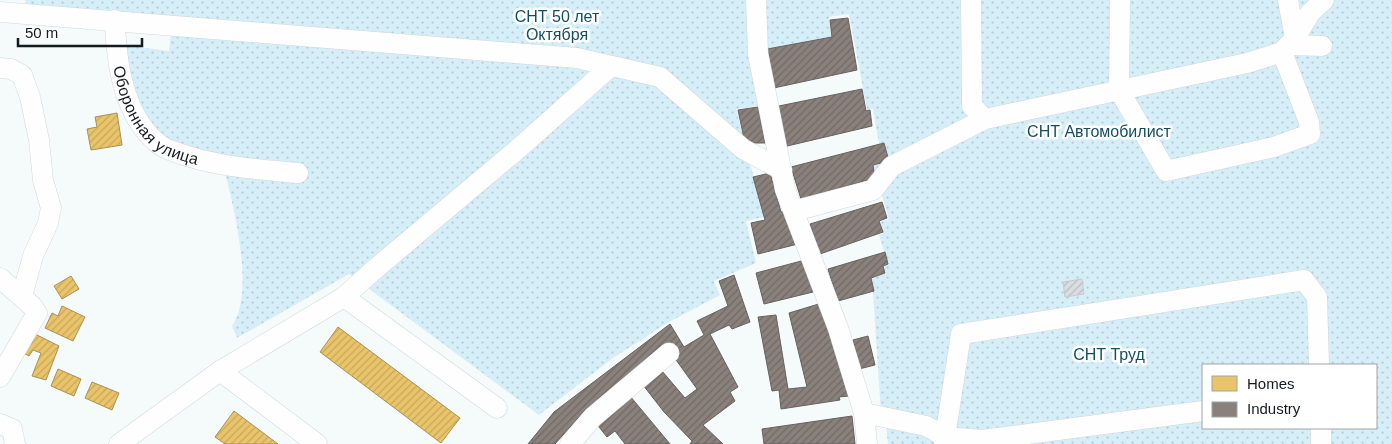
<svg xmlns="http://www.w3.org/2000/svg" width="1392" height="444" viewBox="0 0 1392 444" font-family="Arial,sans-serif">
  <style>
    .green { fill: url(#green-dots); fill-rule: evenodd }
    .homes { fill: url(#homes-hatch); stroke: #a99153 }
    .industry { fill: url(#industry-hatch); stroke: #666260 }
    .building { fill: url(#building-hatch); stroke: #c5cbcd }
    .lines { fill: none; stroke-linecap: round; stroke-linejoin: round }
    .minor-casing { stroke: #d1d8da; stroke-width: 21 }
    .minor { stroke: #fefefe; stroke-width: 20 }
    .labels { text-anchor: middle; stroke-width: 5; stroke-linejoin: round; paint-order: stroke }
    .park-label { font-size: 16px; fill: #134e61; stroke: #fff }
    .street-label { font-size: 16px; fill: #131b1e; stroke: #fff }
  </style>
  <defs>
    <pattern id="green-dots" width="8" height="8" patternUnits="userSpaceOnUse" patternTransform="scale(1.25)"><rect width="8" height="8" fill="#d6eef8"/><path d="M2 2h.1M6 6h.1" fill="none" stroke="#b7ccd4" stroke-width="1.8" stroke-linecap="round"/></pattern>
    <pattern id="homes-hatch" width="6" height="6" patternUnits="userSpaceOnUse" patternTransform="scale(1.25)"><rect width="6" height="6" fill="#e9c46a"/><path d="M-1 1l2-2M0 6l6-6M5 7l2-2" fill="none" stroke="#c7a85b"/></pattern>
    <pattern id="industry-hatch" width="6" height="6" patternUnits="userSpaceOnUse" patternTransform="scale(1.25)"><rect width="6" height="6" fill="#8a817c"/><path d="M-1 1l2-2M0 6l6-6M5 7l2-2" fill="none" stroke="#706965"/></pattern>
    <pattern id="building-hatch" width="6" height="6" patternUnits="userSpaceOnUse" patternTransform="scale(1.25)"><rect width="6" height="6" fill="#d8dee1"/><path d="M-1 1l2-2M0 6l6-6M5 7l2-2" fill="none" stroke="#b8bec1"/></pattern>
  </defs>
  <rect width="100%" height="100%" fill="#f5fafb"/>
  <!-- green -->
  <path class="green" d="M25 0H1392V444H888L885 415 881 414 872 278 886 273 884 267 888 264 879 235 883 234 880 222 889 219 873 165 889 161 884 143 879 144 873 109 867 110 849 14 829 17 832 37 762 50 772 104 736 109 764 217 746 221 756 263 714 281 720 295 669 322 613 358 539 415 349 274 237 338 232 326C256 292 233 203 223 165L154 143 133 102 123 45 169 51 171 33 27 21ZM1203 365H1376V428H1203Z"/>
  <!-- homes -->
  <g class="homes">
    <path d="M117 113 122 145 91 150 87 129 97 127 95 117Z"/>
    <path d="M71 276 79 289 62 299 54 286Z"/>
    <path d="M62 306 85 317 73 341 45 328 52 313 58 316Z"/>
    <path d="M338 327 460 418 441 443 320 352Z"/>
    <path d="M31 332 59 346 46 380 32 376 41 353 33 350 29 356 20 351Z"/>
    <path d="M58 369 81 379 74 396 51 386Z"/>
    <path d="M92 382 119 393 112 410 85 398Z"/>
    <path d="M234 411 278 444H225L215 437Z"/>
  </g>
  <!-- industry -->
  <g class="industry">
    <path d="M848 18 857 70 769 89 762 50 832 37 830 20Z"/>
    <path d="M862 89 866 111 870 110 872 126 783 147 774 107Z"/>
    <path d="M758 107 765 143H745L738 110Z"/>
    <path d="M884 143 889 161 873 165 875 178 801 199 791 167Z"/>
    <path d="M770 173 781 212 789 211 798 244 758 254 751 223 765 220 753 177Z"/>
    <path d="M882 202 887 218 879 221 883 232 820 254 810 224Z"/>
    <path d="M885 252 888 264 883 266 885 273 871 278 874 291 838 301 828 269Z"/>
    <path d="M805 260 813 292 764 304 756 273Z"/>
    <path d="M734 275 750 322 732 329 729 325 710 334 738 387 730 392 735 401 703 425 723 444H690L692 441 664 412 643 385 662 371 685 398 697 389 666 346 585 410 555 444H528L554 412 670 324 684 347 704 335 697 321 728 306 719 281Z"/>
    <path d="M822 303 849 396 839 397 840 400 781 409 779 390 772 391 758 317 776 315 788 389 807 387 789 313Z"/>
    <path d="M868 336 875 365 859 369 853 340Z"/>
    <path d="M630 396 670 444H625L615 431 607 437 595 422Z"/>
    <path d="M852 416 855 444H764L762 429Z"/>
  </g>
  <!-- building -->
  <path class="building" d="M1082 279 1084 294 1065 297 1063 282Z"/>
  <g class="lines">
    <!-- minor casing -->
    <g class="minor-casing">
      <g id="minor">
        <path d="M756 0 758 54 785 189 838 328 864 413 867 444"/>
        <path d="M971 0 972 106 985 119"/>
        <path d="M1120 0 1119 90 1166 171 1274 147 1310 134 1309 122 1282 52"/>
        <path d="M1288 0 1295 38"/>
        <path d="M0 12 577 58 660 77 743 149 782 170"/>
        <path id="s1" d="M115 20C116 63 124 118 160 145 165 149 172 151 178 153 217 167 257 169 298 173"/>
        <path d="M1289 45 1322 46"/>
        <path d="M0 68 11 69 22 75 30 97 39 140 43 180 51 208 48 223 33 256 22 296"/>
        <path d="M794 211 873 190 892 166 985 119 1247 63 1282 52 1295 38 1310 13 1324 0"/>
        <path d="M0 278 32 306 37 313 0 377"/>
        <path d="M344 297 375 269 519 148 611 66"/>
        <path d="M220 371 317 444"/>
        <path d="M864 413 926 426 946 437 982 440 1203 411"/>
        <path d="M0 424 12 429 15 444"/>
        <path d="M1321 428V444"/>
        <path d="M119 444 220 371 344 297 497 408"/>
        <path d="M570 444 593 417 669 353"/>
        <path d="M944 444 961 334 1304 280 1317 297 1319 365"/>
      </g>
    </g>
    <!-- minor -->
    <use href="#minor" class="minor"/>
  </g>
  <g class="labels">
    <!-- park labels -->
    <g class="park-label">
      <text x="557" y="22">СНТ 50 лет<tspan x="557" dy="18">Октября</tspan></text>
      <text x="1099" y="137">СНТ Автомобилист</text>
      <text x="1109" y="360">СНТ Труд</text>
    </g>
    <!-- street labels -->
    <g class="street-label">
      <text dy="6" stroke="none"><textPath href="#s1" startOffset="112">Оборонная улица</textPath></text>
    </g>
  </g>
  <!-- legend -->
  <rect x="1202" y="364" width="175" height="65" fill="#ffffff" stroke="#a1a4a5"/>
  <rect x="1212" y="376" width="25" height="15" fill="#e9c46a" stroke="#a1a4a5"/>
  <text x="1247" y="389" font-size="15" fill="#131b1e">Homes</text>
  <rect x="1212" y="402" width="25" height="15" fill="#8a817c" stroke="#a1a4a5"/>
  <text x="1247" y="414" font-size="15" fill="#131b1e">Industry</text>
  <!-- scale -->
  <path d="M18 38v8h124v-8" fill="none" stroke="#131b1e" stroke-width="2.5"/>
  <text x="25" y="38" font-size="15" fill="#131b1e" stroke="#ffffff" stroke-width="4" paint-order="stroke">50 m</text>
</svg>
